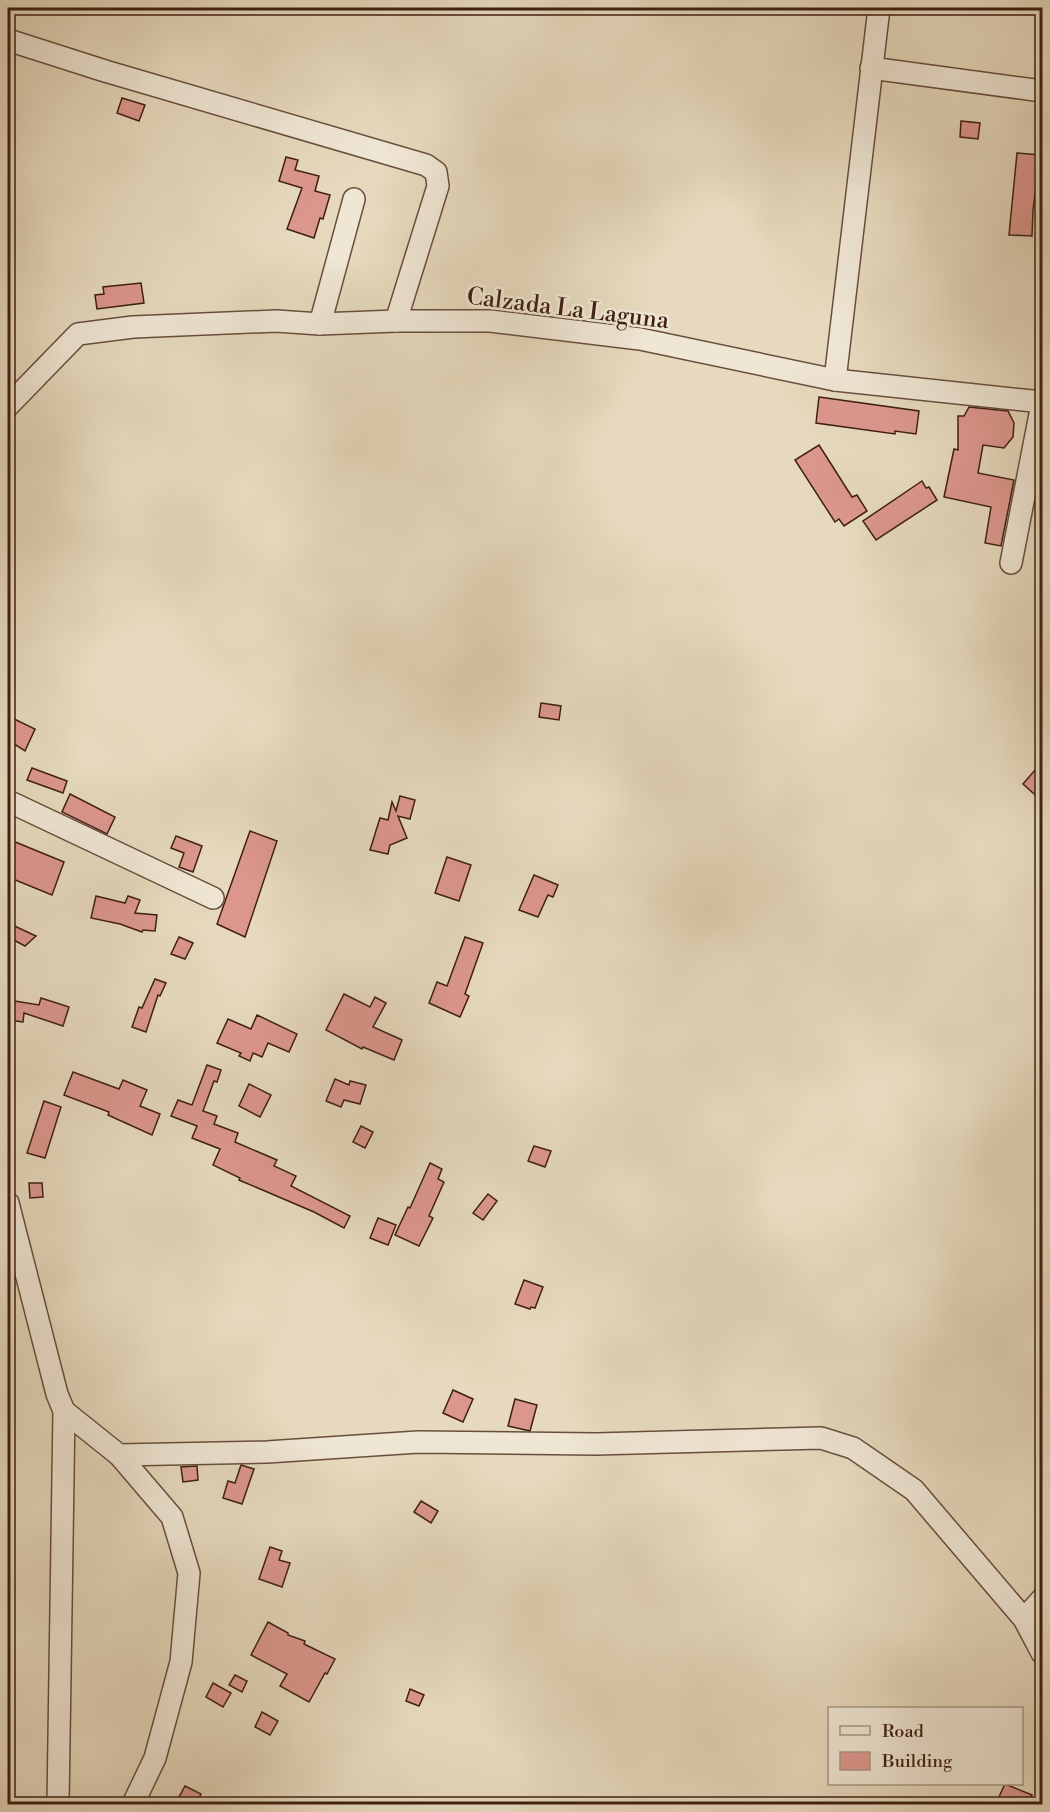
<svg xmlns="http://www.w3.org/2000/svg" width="1050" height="1812" viewBox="0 0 1050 1812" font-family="'Libre Bodoni',serif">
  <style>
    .building { fill: #dc978d; stroke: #3f1f12; stroke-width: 1.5 }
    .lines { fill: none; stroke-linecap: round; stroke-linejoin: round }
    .minor-casing { stroke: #694e3d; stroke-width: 24 }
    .minor { stroke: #efe6d4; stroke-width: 21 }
    .labels { text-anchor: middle; stroke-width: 5; stroke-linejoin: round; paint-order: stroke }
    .street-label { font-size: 24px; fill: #3f1f12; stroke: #efe6d4 }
  </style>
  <rect width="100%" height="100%" fill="#e6d9bd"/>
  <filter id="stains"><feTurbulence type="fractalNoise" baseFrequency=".00333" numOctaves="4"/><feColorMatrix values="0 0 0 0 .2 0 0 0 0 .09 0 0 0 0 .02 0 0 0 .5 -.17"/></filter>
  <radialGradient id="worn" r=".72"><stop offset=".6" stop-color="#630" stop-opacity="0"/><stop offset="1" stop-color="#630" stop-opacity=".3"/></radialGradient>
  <!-- building -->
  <g class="building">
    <path d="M122 98 145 105 139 121 117 113Z"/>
    <path d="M961 121 980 123 978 139 960 137Z"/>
    <path d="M1017 153 1040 155 1033 210 1032 236 1009 235Z"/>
    <path d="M286 157 298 160 295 170 319 176 315 191 330 195 323 219 320 218 314 238 287 229 302 188 279 181Z"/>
    <path d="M141 283 144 303 97 309 95 295 104 294 103 287Z"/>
    <path d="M819 397 919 411 916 434 895 431V434L816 423Z"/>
    <path d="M969 407 1008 411 1014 423 1013 437 1004 448 983 445 978 473 1014 480 1001 546 985 543 991 507 944 497 954 449 958 450V416H964Z"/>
    <path d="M819 445 852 497 857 495 867 511 844 526 839 519 835 522 795 460Z"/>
    <path d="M922 481 926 488 929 487 937 500 876 540 863 521Z"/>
    <path d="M541 703 561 706 559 720 539 717Z"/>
    <path d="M8 716 35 729 25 751 8 740Z"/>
    <path d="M32 768 67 781 63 793 27 780Z"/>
    <path d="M1035 770 1042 777V801L1023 784Z"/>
    <path d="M70 794 115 817 107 834 62 812Z"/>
    <path d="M400 796 415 800 410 819 398 816 407 838 390 845 388 854 370 850 380 818 388 820 392 802 396 811Z"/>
    <path d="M250 831 277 841 245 937 217 924Z"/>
    <path d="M176 836 202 846 193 872 179 867 184 853 171 848Z"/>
    <path d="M8 839 64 862 52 895 8 877Z"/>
    <path d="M447 857 471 865 459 901 435 893Z"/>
    <path d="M534 875 558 885 553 897 548 895 538 917 519 910Z"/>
    <path d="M96 896 125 903 128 896 140 900 135 913 157 915 155 931 143 930 142 932 120 924 91 918Z"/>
    <path d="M8 923 36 936 25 946 8 937Z"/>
    <path d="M179 937 193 943 185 959 171 954Z"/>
    <path d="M465 937 483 943 465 994 469 996 460 1017 429 1003 437 982 447 986Z"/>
    <path d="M155 979 166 983 160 996 158 995 146 1032 132 1027 139 1007 142 1008Z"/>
    <path d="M344 994 370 1007 375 997 386 1003 373 1027 402 1040 394 1060 363 1047 362 1049 326 1030Z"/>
    <path d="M41 998 69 1007 63 1026 24 1013 23 1022 8 1020 10 1009 8 1008V1000L39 1005Z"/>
    <path d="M257 1015 297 1034 289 1052 268 1043 262 1057 253 1053 250 1061 239 1056 241 1053 217 1043 228 1019 251 1029Z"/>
    <path d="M207 1065 221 1070 217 1082 214 1081 203 1111 217 1116 214 1124 238 1133 235 1142 277 1160 274 1166 296 1176 291 1186 350 1216 344 1228 314 1212 239 1180 240 1178 213 1165 220 1149 192 1138 197 1126 171 1116 178 1100 192 1105Z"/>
    <path d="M73 1072 119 1089 123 1080 147 1090 140 1106 160 1114 152 1135 108 1115 109 1112 64 1095Z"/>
    <path d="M335 1079 349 1085 350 1081 366 1085 360 1104 344 1100 341 1107 326 1101Z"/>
    <path d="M249 1084 271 1095 260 1117 239 1106Z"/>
    <path d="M44 1101 61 1107 45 1158 27 1153Z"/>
    <path d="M361 1126 373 1132 365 1148 353 1142Z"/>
    <path d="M534 1146 551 1151 545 1167 528 1161Z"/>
    <path d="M430 1163 442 1169 438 1179 444 1182 429 1216 433 1218 419 1246 395 1235 408 1207 410 1208Z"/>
    <path d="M29 1183H42L43 1197 30 1198Z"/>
    <path d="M488 1194 497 1201 483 1220 473 1213Z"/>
    <path d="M378 1218 396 1225 388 1245 370 1238Z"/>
    <path d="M524 1280 543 1287 535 1308 531 1307 530 1309 515 1304Z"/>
    <path d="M453 1390 473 1399 463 1422 443 1413Z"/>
    <path d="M515 1399 537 1405 530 1431 508 1426Z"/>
    <path d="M241 1465 254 1469 242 1504 223 1498 228 1481 235 1483Z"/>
    <path d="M197 1466 198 1480 183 1482 181 1467Z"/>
    <path d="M421 1501 438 1511 431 1523 414 1512Z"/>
    <path d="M270 1547 282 1551 279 1560 290 1563 282 1587 259 1579Z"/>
    <path d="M268 1622 288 1633V1635L305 1641 304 1644 335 1659 327 1674 325 1673 309 1702 280 1686 287 1674 251 1655Z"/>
    <path d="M235 1675 247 1681 242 1692 229 1685Z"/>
    <path d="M213 1683 231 1693 223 1707 206 1697Z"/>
    <path d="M410 1689 424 1695 419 1706 406 1701Z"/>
    <path d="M262 1712 278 1721 270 1735 255 1727Z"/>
    <path d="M1005 1784 1032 1795 1027 1804H1014L999 1797Z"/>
    <path d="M185 1786 201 1794 196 1804H189L178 1799Z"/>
  </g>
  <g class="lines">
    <!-- minor casing -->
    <g class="minor-casing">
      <g id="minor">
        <path d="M8 40 105 71 426 165 436 172 438 186 396 321"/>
        <path d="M871 68 1042 91"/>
        <path d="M320 324 354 199"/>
        <path d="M835 380 879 8"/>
        <path d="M8 406 78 334 133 327 276 321 320 324 396 321H490L640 339 835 380 1042 402"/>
        <path d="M1011 563 1042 404"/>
        <path d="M8 801 213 898"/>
        <path d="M8 1203 57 1394 64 1411 58 1804"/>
        <path d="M64 1411 119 1455 172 1517 189 1573 181 1662 155 1758 133 1804"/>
        <path d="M119 1455 267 1452 418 1442 596 1444 821 1438 853 1448 914 1490 1024 1619 1042 1653"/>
        <path d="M1024 1619 1042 1599"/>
      </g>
    </g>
    <!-- minor -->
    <use href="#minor" class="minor"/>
  </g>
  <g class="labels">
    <!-- street labels -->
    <g class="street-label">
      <text transform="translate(568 308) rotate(7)" y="8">Calzada La Laguna</text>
    </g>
  </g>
  <!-- margin -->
  <rect width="1050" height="1812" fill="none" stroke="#e6d9bd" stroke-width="30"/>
  <rect x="9" y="9" width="1032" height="1794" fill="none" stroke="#3f1f12" stroke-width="3"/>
  <rect x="15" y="15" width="1020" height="1782" fill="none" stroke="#3f1f12" stroke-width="1.5"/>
  <!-- legend -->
  <rect x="828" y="1707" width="195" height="78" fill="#efe6d4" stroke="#a99686" stroke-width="1.5"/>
  <rect x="840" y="1726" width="30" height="9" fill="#efe6d4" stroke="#a99686" stroke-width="1.5"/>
  <text x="882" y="1737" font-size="18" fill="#3f1f12">Road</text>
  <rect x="840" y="1752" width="30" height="18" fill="#dc978d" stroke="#a99686" stroke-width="1.5"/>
  <text x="882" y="1767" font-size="18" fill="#3f1f12">Building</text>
  <rect width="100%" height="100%" filter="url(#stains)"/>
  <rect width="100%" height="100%" fill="url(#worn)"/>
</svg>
